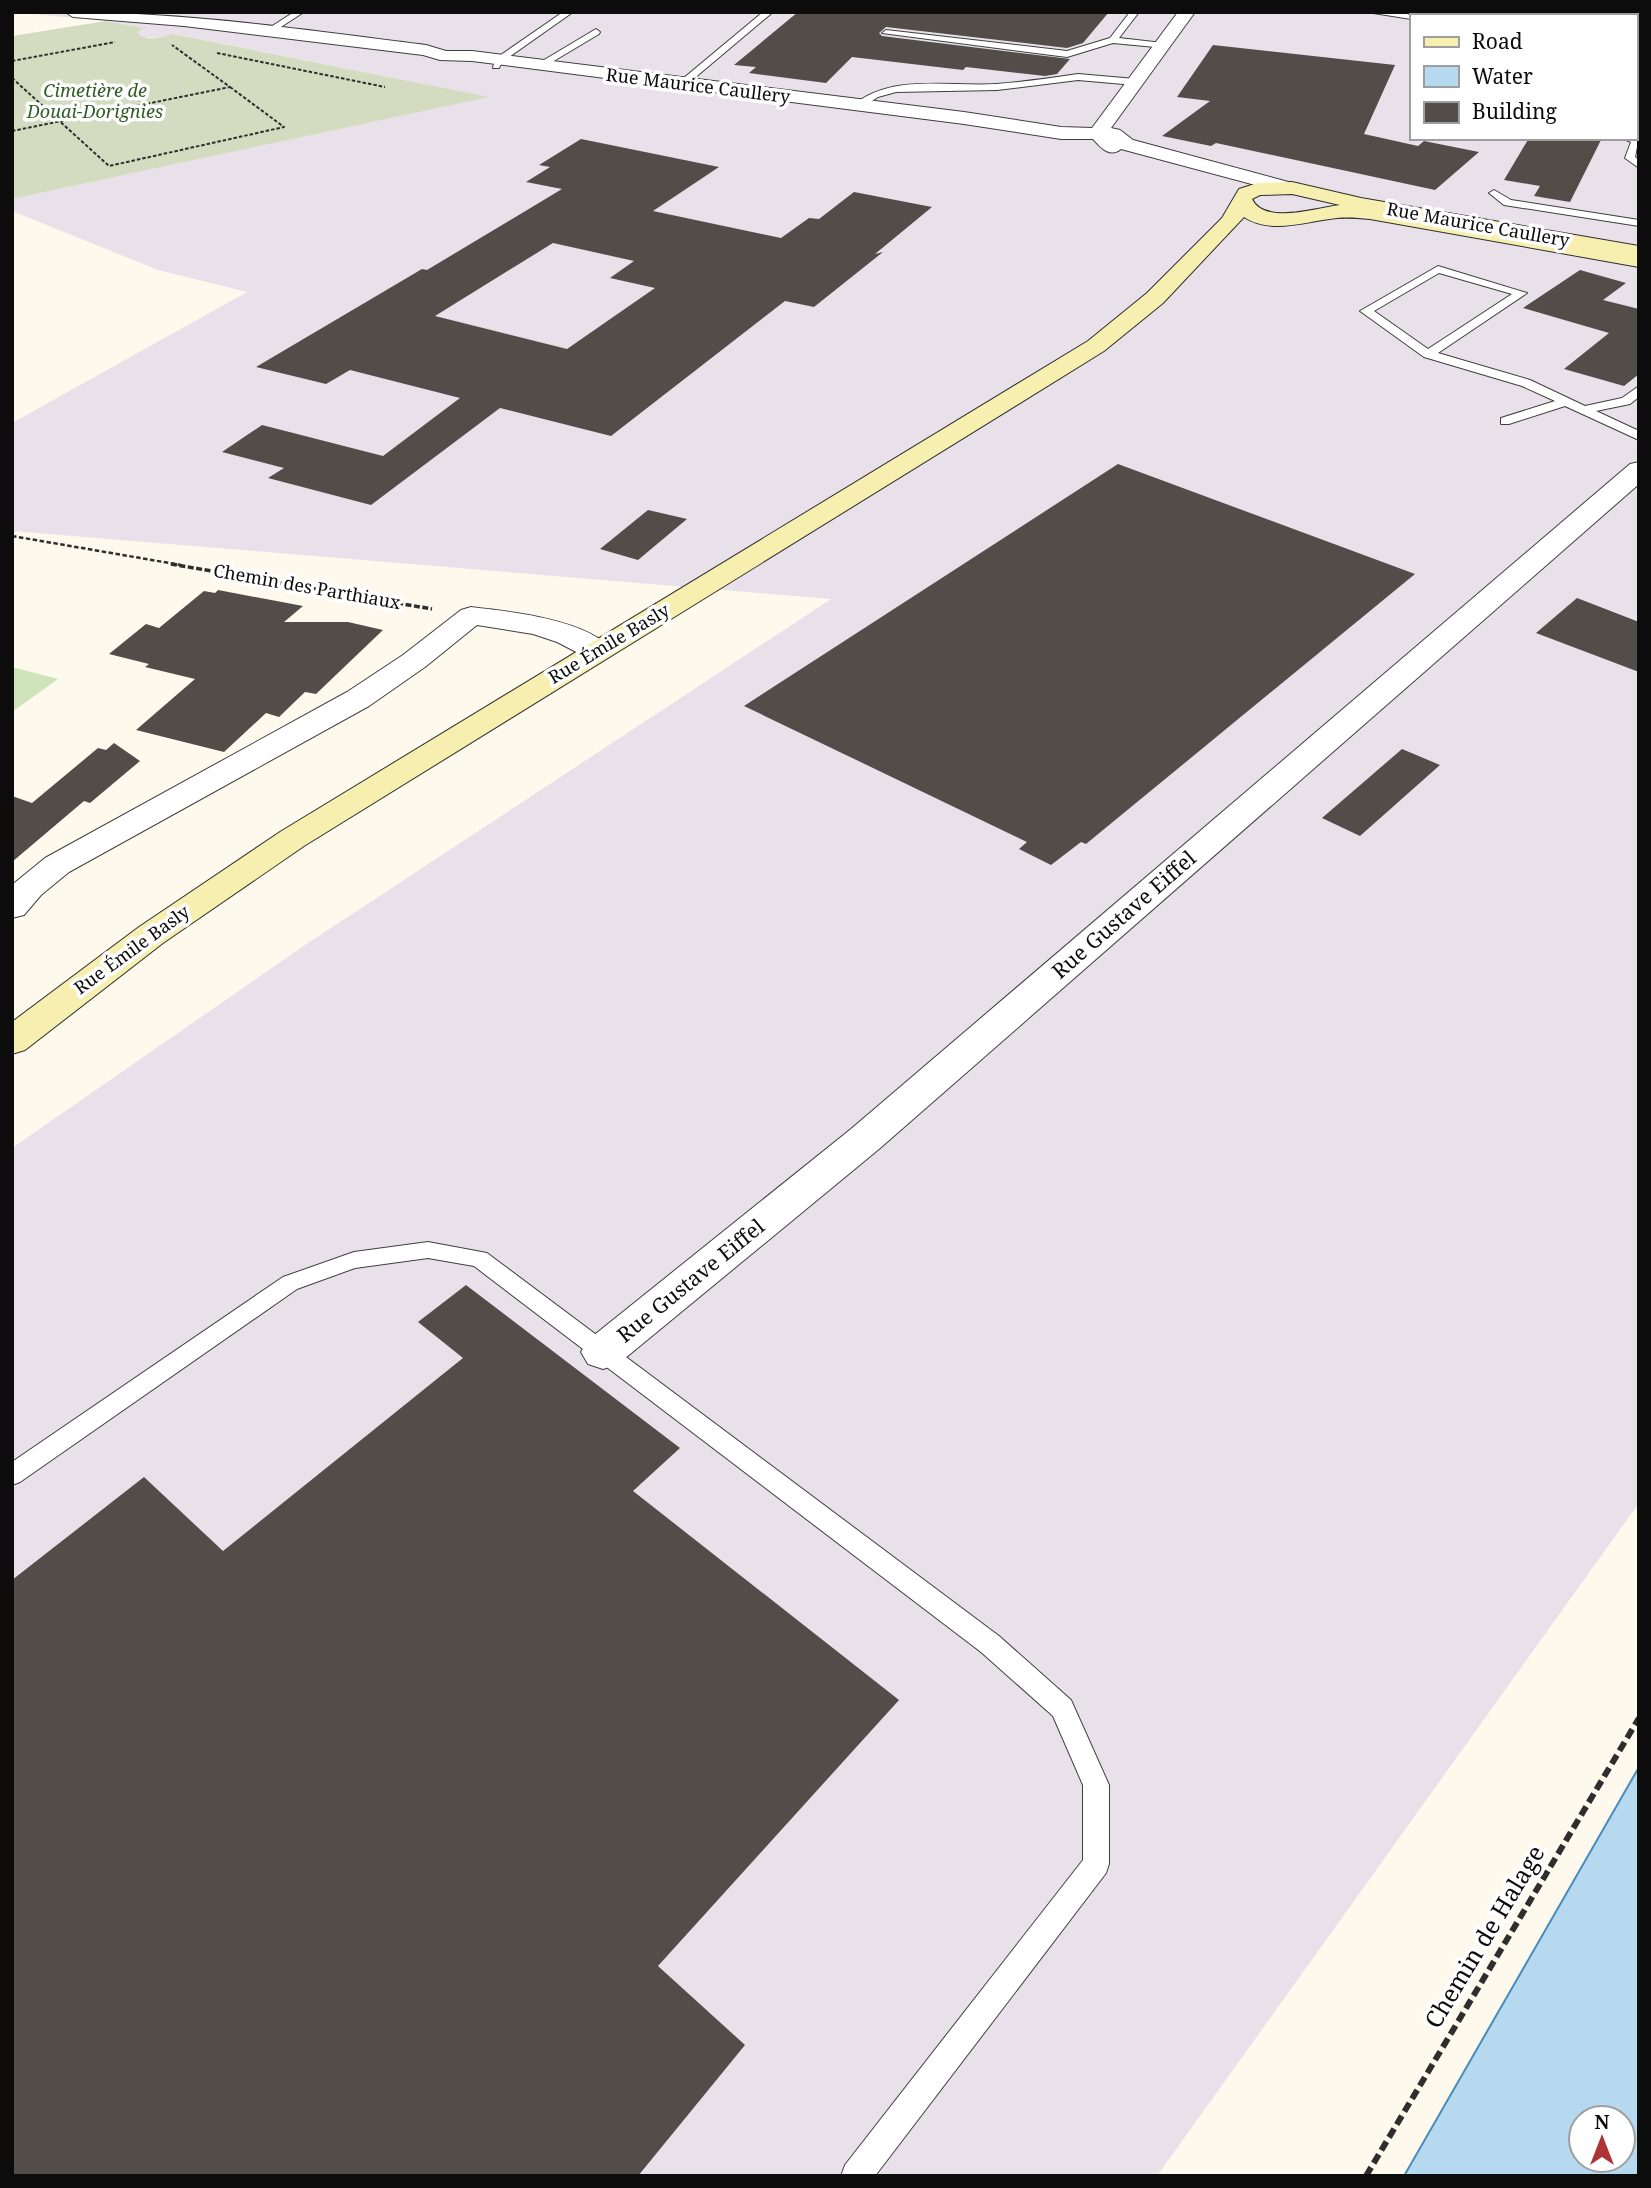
<svg xmlns="http://www.w3.org/2000/svg" width="1651" height="2188" viewBox="0 0 1651 2188" font-family="'Noto Serif',serif">
  <style>
    .industrial { fill: #e9e1ea; fill-rule: evenodd }
    .green { fill: #cfe4ba }
    .cemetery { fill: #d3dcc1 }
    .water { fill: #b7d9ef; stroke: #468cbe; stroke-width: 2; fill-rule: evenodd }
    .building { fill: #534d4a; fill-rule: evenodd }
    .lines { fill: none; stroke-linecap: round; stroke-linejoin: round }
    .lane-casing { stroke: #3f3f3f; stroke-width: 2 }
    .street-casing { stroke: #3f3f3f; stroke-width: 2 }
    .secondary-casing { stroke: #2e2e2e; stroke-width: 2 }
    .path-far3 { stroke: #2e2e2e; stroke-width: 2; stroke-dasharray: 3.5 2; stroke-linecap: butt }
    .path-far2 { stroke: #2e2e2e; stroke-width: 2.5; stroke-dasharray: 4.5 2.5; stroke-linecap: butt }
    .path-far1 { stroke: #2e2e2e; stroke-width: 3.5; stroke-dasharray: 6 2.5; stroke-linecap: butt }
    .path { stroke: #2e2e2e; stroke-width: 6; stroke-dasharray: 10 5; stroke-linecap: butt }
    .lane { fill: #fff; fill-rule: evenodd }
    .street { fill: #fff; fill-rule: evenodd }
    .secondary { fill: #f6efaf; fill-rule: evenodd }
    .labels { text-anchor: middle; stroke-width: 7; stroke-linejoin: round; paint-order: stroke }
    .far-street-label { font-size: 18px; fill: #0c0c0c; stroke: #fff }
    .far-park-label { font-size: 18px; font-style: italic; fill: #2f5c24; stroke: #fff }
    .street-label { font-size: 21px; fill: #0c0c0c; stroke: #fff }
    .near-street-label { font-size: 24px; fill: #0c0c0c; stroke: #fff }
  </style>
  <rect width="100%" height="100%" fill="#fdfaed"/>
  <!-- industrial -->
  <path class="industrial" d="M12 12H1639V1503L1157 2176H12V1148L305 945 831 599 12 531V423L247 292 158 270 12 211V199L487 97 174 34 160 38 143 37 137 32 143 28 106 21ZM1411 16H1635V138H1411Z"/>
  <!-- green -->
  <path class="green" d="M12 667 58 679 12 712Z"/>
  <!-- cemetery -->
  <path class="cemetery" d="M106 21 144 28 137 32C145 42 162 38 173 34L489 97 12 199V36Z"/>
  <!-- water -->
  <path class="water" d="M1639 1767V2176H1404ZM1581 2118H1623V2160H1581Z"/>
  <!-- building -->
  <g class="building">
    <path d="M798 12H1109L1083 43 1067 48 886 27 879 33 882 36 1070 59 1057 74 1045 76 966 67 963 70 852 57 826 83 749 73 756 67 734 65Z"/>
    <path d="M1213 45 1395 65 1364 134 1418 146 1424 141 1479 152 1435 190 1216 143 1211 146 1162 136 1210 101 1177 97Z"/>
    <path d="M1529 138H1602L1570 202 1534 196 1540 186 1504 180Z"/>
    <path d="M581 139 719 167 653 211 781 238 809 218 819 219 854 192 932 207 875 254 883 252 814 307 785 301 611 436 500 408 371 505 268 478 284 468 222 452 262 425 383 456 460 398 350 370 326 384 256 367 422 269 427 270 562 189 526 182 550 167 539 165ZM553 243 634 261 610 278 655 288 567 349 435 316Z"/>
    <path d="M1580 270 1626 283 1603 300 1639 309V374L1624 386 1564 369 1609 333 1523 308Z"/>
    <path d="M1118 464 1415 574 1086 844 1081 842 1051 865 1019 849 1027 842 744 706Z"/>
    <path d="M648 510 687 519 638 560 600 549Z"/>
    <path d="M218 590 303 606 284 622H348L383 630 316 694 305 692 279 717 266 713 224 752 136 730 195 679 145 667 149 664 109 654 146 624 159 628 204 591 215 593Z"/>
    <path d="M1577 598 1639 622V672L1536 633Z"/>
    <path d="M114 743 140 761 90 803 84 801 12 862V796L32 803 98 748 106 750Z"/>
    <path d="M1402 749 1440 765 1360 836 1322 818Z"/>
    <path d="M466 1285 680 1448 633 1491 899 1700 658 1966 745 2045 638 2176H12V1580L144 1477 223 1551 463 1358 418 1322Z"/>
  </g>
  <g class="lines">
    <!-- lane casing -->
    <g class="lane-casing">
      <g id="lane">
        <path d="M294 12H304L270 34 263 32Z"/>
        <path d="M563 12H573L502 62 499 68H493L495 59Z"/>
        <path d="M763 12H773L685 86H679V82Z"/>
        <path d="M1130 12H1139L1119 38 1163 43 1166 44V48L1113 43 1067 57 882 33 886 30 1067 51 1110 38Z"/>
        <path d="M1367 12H1399L1415 16H1411V19Z"/>
        <path d="M596 29 600 32 599 34 542 68 534 66Z"/>
        <path d="M1078 74 1135 79 1140 82 1135 85 1078 80 997 90 896 92 878 97 861 108 853 106C889 73 951 87 996 84 1023 82 1051 78 1078 74Z"/>
        <path d="M1639 137 1635 157 1639 160V168L1625 158 1631 142 1621 138Z"/>
        <path d="M1494 190 1511 200 1639 220V226L1504 205 1489 193Z"/>
        <path d="M1438 266 1527 293 1438 353 1530 380 1585 406 1622 398 1639 386V397L1630 404 1596 411 1639 431V440L1565 406 1509 424H1501V418L1555 401 1522 386 1424 357 1360 311ZM1439 273 1512 294 1428 349 1374 311Z"/>
        <path d="M428 1242 487 1253 999 1636 1071 1700 1109 1785V1864L1106 1873 875 2176H841L845 2165 1083 1860V1785L1053 1716 981 1652 474 1266 428 1258 355 1268 297 1289 20 1482 12 1485V1462L283 1277 354 1252Z"/>
      </g>
    </g>
    <!-- street casing -->
    <g class="street-casing">
      <g id="street">
        <path d="M65 12C186 12 305 30 426 45L446 51H472L964 112 1061 127 1092 128 1178 12H1195L1111 128 1120 130 1133 140 1292 183 1295 187 1292 191 1285 193 1121 149C1110 158 1101 148 1093 139H1061L964 124 472 61 440 60 423 55 184 26 73 17Z"/>
        <path d="M1639 462V484L879 1149 618 1364 603 1369 588 1364 581 1352 588 1340 851 1129 1630 464Z"/>
        <path d="M471 607C507 611 591 620 612 651L608 657 597 660 586 657 557 642 533 634 477 625 425 667 369 706 69 872 41 895 24 915 12 918V885L45 858 347 692 403 655 461 610Z"/>
      </g>
    </g>
    <!-- secondary casing -->
    <g class="secondary-casing">
      <path id="secondary" d="M1292 182 1361 198 1639 246V267L1370 219C1359 218 1348 217 1337 218 1307 221 1271 235 1244 217L1163 303 1104 351 304 846 163 943 25 1050 12 1054V1022L139 927 280 832 1088 341 1147 293 1222 218 1239 189 1258 183ZM1292 194 1340 205C1317 208 1264 225 1252 199L1260 195Z"/>
    </g>
    <!-- path-far3 -->
    <g class="path-far3">
      <path d="M217 53 385 87"/>
      <path d="M12 61 115 42"/>
      <path d="M12 78 109 166 284 127 230 87"/>
      <path d="M12 131 230 87 172 45"/>
    </g>
    <!-- path-far2 -->
    <path class="path-far2" d="M12 536 181 565"/>
    <!-- path-far1 -->
    <path class="path-far1" d="M171 564 432 609"/>
    <!-- path -->
    <path class="path" d="M1366 2176 1639 1718"/>
    <!-- lane -->
    <use href="#lane" class="lane"/>
    <!-- street -->
    <use href="#street" class="street"/>
    <!-- secondary -->
    <use href="#secondary" class="secondary"/>
  </g>
  <g class="labels">
    <!-- far-street labels -->
    <g class="far-street-label">
      <text transform="translate(698 86) rotate(7)" y="6">Rue Maurice Caullery</text>
      <text transform="translate(1478 225) rotate(10)" y="6">Rue Maurice Caullery</text>
      <text transform="translate(307 587) rotate(10)" y="6">Chemin des Parthiaux</text>
      <text transform="translate(609 644) rotate(-31)" y="6">Rue Émile Basly</text>
      <text transform="translate(132 950) rotate(-36)" y="6">Rue Émile Basly</text>
    </g>
    <!-- far-park labels -->
    <g class="far-park-label">
      <text x="95" y="97">Cimetière de<tspan x="95" dy="21">Douai-Dorignies</tspan></text>
    </g>
    <!-- street labels -->
    <g class="street-label">
      <text transform="translate(1124 915) rotate(-41)" y="7">Rue Gustave Eiffel</text>
      <text transform="translate(691 1281) rotate(-39)" y="7">Rue Gustave Eiffel</text>
    </g>
    <!-- near-street labels -->
    <g class="near-street-label">
      <text transform="translate(1485 1937) rotate(-59)" y="8">Chemin de Halage</text>
    </g>
  </g>
  <!-- border -->
  <rect width="1651" height="2188" fill="none" stroke="#0c0c0c" stroke-width="28"/>
  <!-- legend -->
  <rect x="1410" y="14" width="228" height="126" fill="#ffffff" stroke="#9e9e9e" stroke-width="2"/>
  <rect x="1424" y="37" width="35" height="10" fill="#f6efaf" stroke="#9e9e9e" stroke-width="2"/>
  <text x="1472" y="49" font-size="21" fill="#0c0c0c">Road</text>
  <rect x="1424" y="66" width="35" height="21" fill="#b7d9ef" stroke="#9e9e9e" stroke-width="2"/>
  <text x="1472" y="84" font-size="21" fill="#0c0c0c">Water</text>
  <rect x="1424" y="102" width="35" height="21" fill="#534d4a" stroke="#9e9e9e" stroke-width="2"/>
  <text x="1472" y="119" font-size="21" fill="#0c0c0c">Building</text>
  <!-- north arrow -->
  <g transform="translate(1602 2139)"><circle r="33" fill="#ffffff" stroke="#9e9e9e" stroke-width="2"/>
  <path d="M0-5L12 26L0 18L-12 26Z" fill="#ad3337"/>
  <text y="-10" font-size="19" font-weight="bold" text-anchor="middle" fill="#0c0c0c">N</text>
  </g>
</svg>
